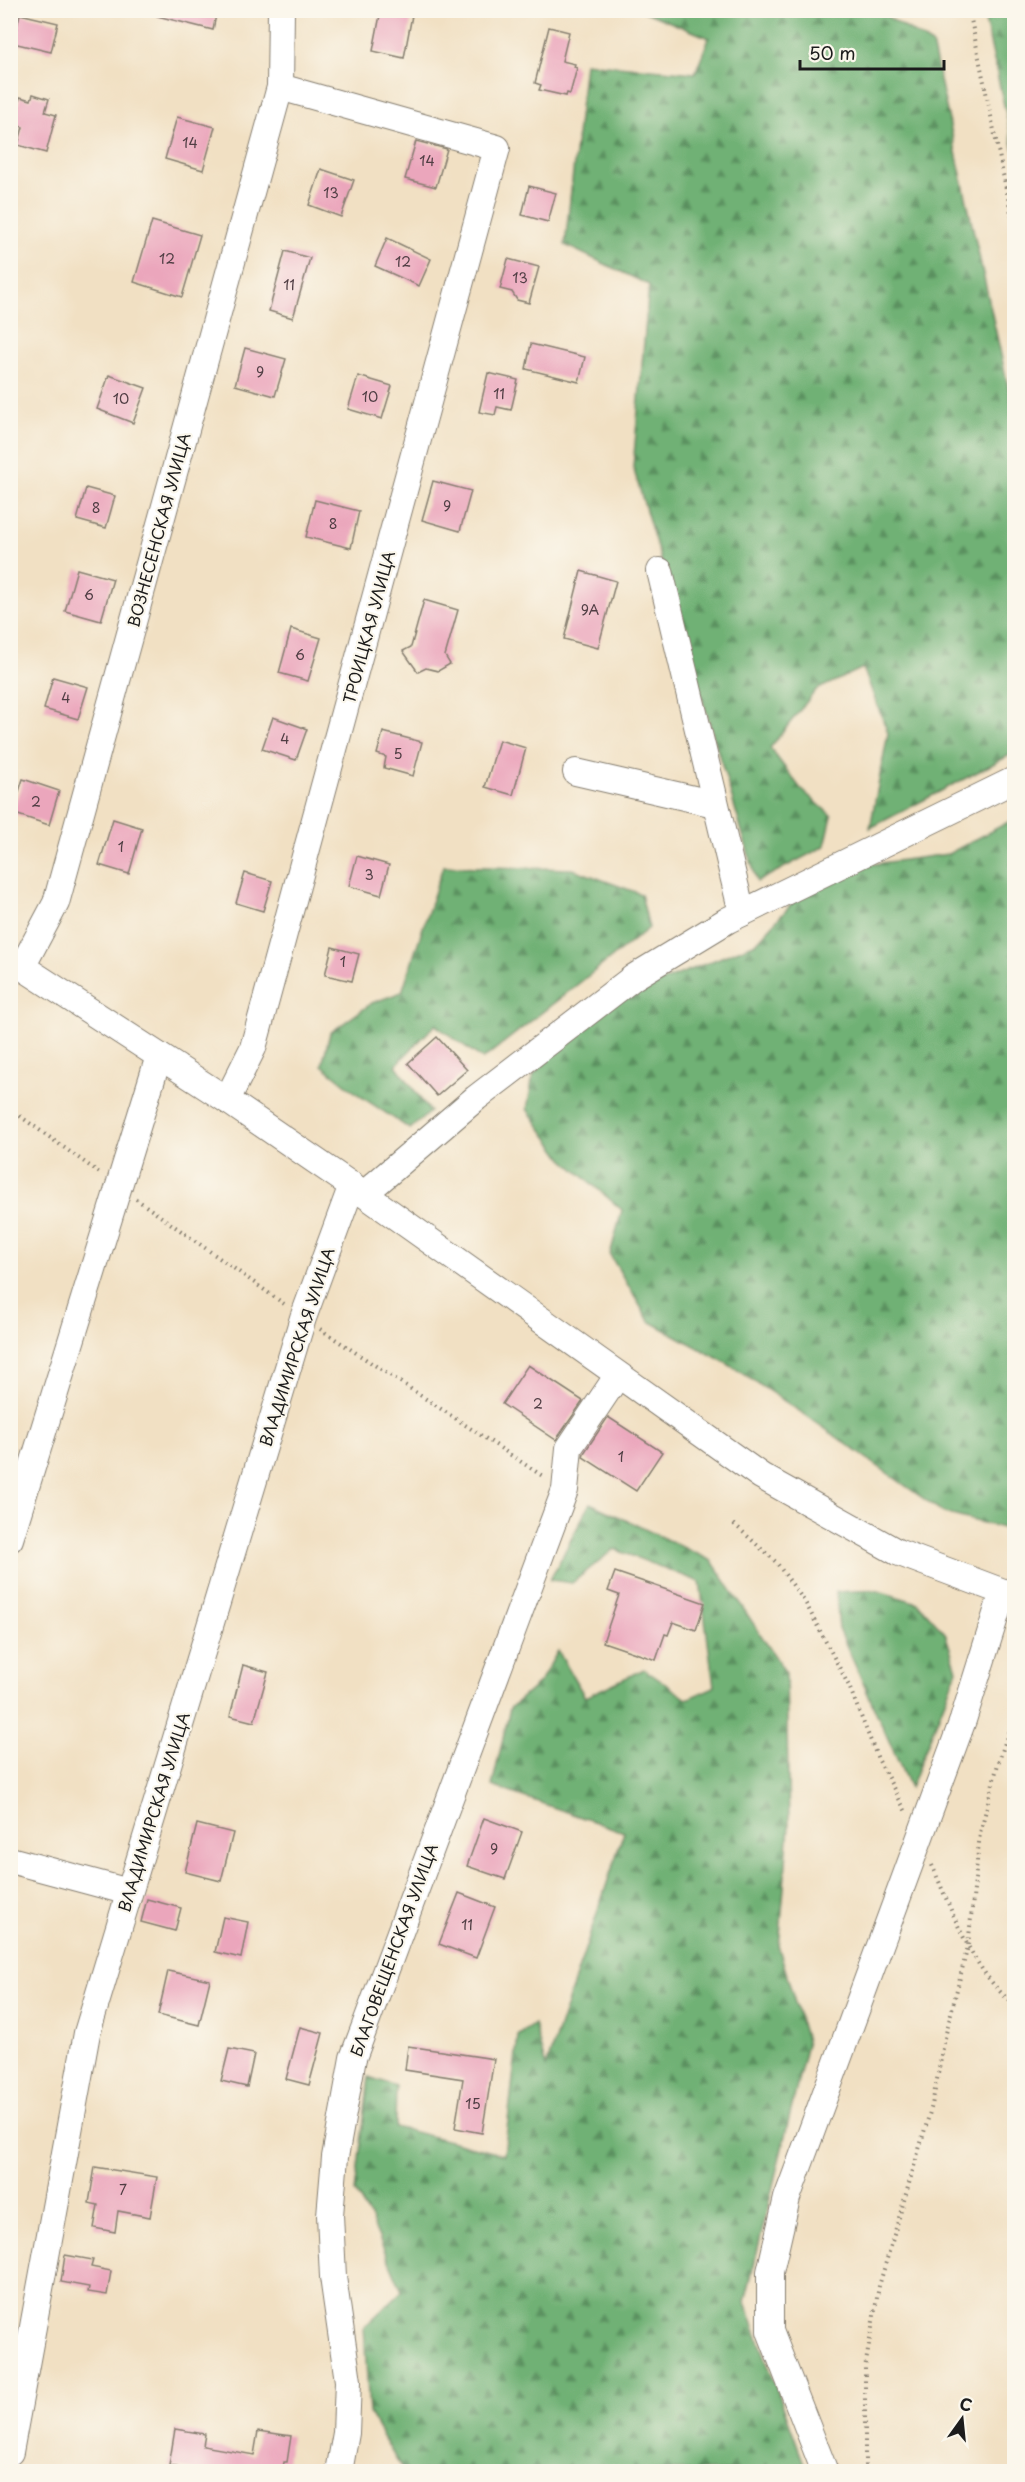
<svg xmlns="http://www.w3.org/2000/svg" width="1025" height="2482" viewBox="0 0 1025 2482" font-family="'Playpen Sans',sans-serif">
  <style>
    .forest { fill: url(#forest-firs); stroke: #466648; stroke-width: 1.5 }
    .building { fill: #eba6bc }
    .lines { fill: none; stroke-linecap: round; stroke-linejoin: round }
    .minor-casing { stroke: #867e70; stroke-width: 28 }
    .path { stroke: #867e70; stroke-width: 4; stroke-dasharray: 1.5 4.5; stroke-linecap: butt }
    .minor { stroke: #fff; stroke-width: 26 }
    .labels { text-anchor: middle; stroke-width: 4.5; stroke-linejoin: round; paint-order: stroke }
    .number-label { font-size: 14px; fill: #503e44 }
    .street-label { font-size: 16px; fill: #1c1c1c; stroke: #fbf7ec }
  </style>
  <defs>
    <pattern id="forest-firs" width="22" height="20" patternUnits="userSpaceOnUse" patternTransform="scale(1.5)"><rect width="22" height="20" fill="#6fb174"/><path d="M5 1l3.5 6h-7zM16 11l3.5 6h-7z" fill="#5a8f5e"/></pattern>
  </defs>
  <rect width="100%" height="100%" fill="#fbf7ec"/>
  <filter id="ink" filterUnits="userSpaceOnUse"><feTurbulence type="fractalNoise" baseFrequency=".0167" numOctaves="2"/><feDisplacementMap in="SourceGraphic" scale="12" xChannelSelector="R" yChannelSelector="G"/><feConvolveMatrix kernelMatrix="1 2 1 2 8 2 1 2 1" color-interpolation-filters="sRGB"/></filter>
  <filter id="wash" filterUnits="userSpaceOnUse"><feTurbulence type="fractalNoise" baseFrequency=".008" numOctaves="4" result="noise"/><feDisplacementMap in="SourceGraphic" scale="24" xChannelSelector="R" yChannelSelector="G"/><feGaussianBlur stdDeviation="1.35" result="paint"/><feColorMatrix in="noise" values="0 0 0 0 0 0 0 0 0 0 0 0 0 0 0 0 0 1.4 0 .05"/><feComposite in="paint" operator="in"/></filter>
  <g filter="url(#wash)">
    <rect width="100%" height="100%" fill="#f1e0c3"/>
    <!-- forest -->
    <g class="forest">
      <path d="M643 11H878L932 44 1014 413V753L870 828 888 733 863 668 816 690 770 748 801 789 832 816 825 846 757 882 633 467 649 285 565 245 585 63 695 73 709 38Z"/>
      <path d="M983 11H1014V150Z"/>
      <path d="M1014 819V1531L944 1513 804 1414 728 1364 649 1321 610 1255 622 1210 563 1159 527 1109 533 1076 561 1043 575 1017 756 943 822 871 948 854Z"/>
      <path d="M443 866 573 869 641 894 649 928 483 1059 435 1025 396 1065 430 1112 410 1129 360 1096 322 1065 330 1033 372 1003 402 992Z"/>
      <path d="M590 1503 712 1561 786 1673 789 1826 779 1948 807 2044 745 2302 807 2471H403L369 2413 364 2327 402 2291 370 2217 355 2192 369 2077 396 2086 395 2127 504 2155 518 2036 534 2024 546 2067 624 1832 492 1786 510 1708 540 1682 558 1651 585 1697 644 1669 687 1699 714 1687 700 1582 614 1549 572 1583 550 1580Z"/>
      <path d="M875 1590 918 1603 945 1633 957 1670 910 1788 839 1629 836 1592Z"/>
    </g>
    <g id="blocks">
      <!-- building -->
      <g class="building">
        <path d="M158 10H217L213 30 157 16Z"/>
        <path d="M381 10H413L404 58 373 51Z"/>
        <path d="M20 14 58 23 51 52 13 43Z"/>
        <path d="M549 27 569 32 562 61 575 64 574 67 577 68 570 94 567 93 566 96 539 90 541 85 535 83Z"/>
        <path d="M33 94 49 99 45 112 56 115 46 153 18 145 23 127 13 124 20 97 31 100Z"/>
        <path d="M177 117 215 127 203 170 165 159Z"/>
        <path d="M416 141 447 149 436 187 405 179Z"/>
        <path d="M321 169 354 180 341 217 309 205Z"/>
        <path d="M529 186 556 193 548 222 522 215Z"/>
        <path d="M152 221 200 235 182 297 134 282Z"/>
        <path d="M387 238 431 259 419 286 375 266Z"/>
        <path d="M285 251 310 258 293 318 269 311Z"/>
        <path d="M508 259 539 267 529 303 517 300 512 292 500 289Z"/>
        <path d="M531 344 585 357 579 382 526 369Z"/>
        <path d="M245 348 286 359 275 396 235 385Z"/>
        <path d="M488 373 518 380 511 410 497 407 495 415 479 412Z"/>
        <path d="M109 375 146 388 133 423 97 409Z"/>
        <path d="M358 376 392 386 382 419 348 409Z"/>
        <path d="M433 481 471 491 460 531 422 520Z"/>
        <path d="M86 488 115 496 106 528 77 520Z"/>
        <path d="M315 500 359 511 351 548 306 537Z"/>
        <path d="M77 569 113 579 101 621 65 611Z"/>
        <path d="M581 571 616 581 598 648 564 639Z"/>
        <path d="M424 600 458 610 445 656 450 664 438 671 426 668 418 672 403 651 411 647Z"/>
        <path d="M291 629 321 638 308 681 279 673Z"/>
        <path d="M53 677 88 687 78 719 44 709Z"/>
        <path d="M273 717 307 729 296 760 262 749Z"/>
        <path d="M383 732 422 742 413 776 384 768 386 757 377 754Z"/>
        <path d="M499 740 526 748 513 795 485 787Z"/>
        <path d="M23 779 59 791 49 825 12 813Z"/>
        <path d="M113 819 142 828 129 874 99 865Z"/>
        <path d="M357 856 389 865 381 895 349 886Z"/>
        <path d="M245 873 272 881 263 911 236 903Z"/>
        <path d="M332 947 359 954 352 981 325 975Z"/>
        <path d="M437 1037 467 1070 437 1096 408 1063Z"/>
        <path d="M528 1365 583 1401 556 1440 502 1404Z"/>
        <path d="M608 1417 662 1452 636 1491 583 1457 584 1453Z"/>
        <path d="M615 1572 705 1603 696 1630 673 1622 668 1635 665 1634 656 1660 603 1642 619 1595 608 1591Z"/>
        <path d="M243 1665 268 1672 254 1722 230 1716Z"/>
        <path d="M484 1818 522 1832 505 1879 467 1866Z"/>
        <path d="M197 1824 233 1833 221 1881 185 1872Z"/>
        <path d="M459 1893 495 1907 476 1958 439 1944Z"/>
        <path d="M147 1899 181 1908 175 1931 141 1922Z"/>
        <path d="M223 1917 248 1922 241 1958 215 1952Z"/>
        <path d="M168 1971 210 1980 199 2025 158 2015Z"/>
        <path d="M300 2027 323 2033 309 2085 286 2079Z"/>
        <path d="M408 2046 494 2059 482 2133 455 2128 463 2079 405 2070Z"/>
        <path d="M229 2049 254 2054 247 2087 221 2081Z"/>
        <path d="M95 2167 157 2177 150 2217 118 2211 115 2232 94 2228 98 2205 89 2203Z"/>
        <path d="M65 2255 93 2260 91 2267 111 2271 107 2295 88 2292 89 2287 61 2282Z"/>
        <path d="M175 2429 205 2434 203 2446 254 2455 258 2431 291 2436 287 2462H284L282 2472H205L169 2466Z"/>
      </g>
    </g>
  </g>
  <g filter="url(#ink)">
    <use href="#blocks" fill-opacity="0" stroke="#867e70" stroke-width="1.5"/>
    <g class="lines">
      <!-- minor casing -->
      <g class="minor-casing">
        <g id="minor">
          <path d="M660 571 742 913"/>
          <path d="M576 772 715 804"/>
          <path d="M10 959 227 1100 364 1194 761 1476 897 1552 1014 1596"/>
          <path d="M22 967 56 903 280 87 281 10"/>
          <path d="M227 1100 253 1048 497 148 280 87"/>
          <path d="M364 1194 476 1098 634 977 728 920 1014 780"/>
          <path d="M10 1539 159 1056"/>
          <path d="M10 1860 129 1892"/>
          <path d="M10 2452 87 2033 303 1318 352 1185"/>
          <path d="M339 2472 346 2433 348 2381 333 2277 330 2215 335 2157 353 2058 565 1490 569 1448 618 1375"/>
          <path d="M825 2472 770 2331V2272L787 2198 963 1720 1003 1592"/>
        </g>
      </g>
      <!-- path -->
      <g class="path">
        <path d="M969 10 1014 227"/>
        <path d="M10 1109 101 1174"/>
        <path d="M136 1199 287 1306"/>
        <path d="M320 1329 544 1477"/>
        <path d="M734 1524 776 1562 805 1602 849 1686 878 1759 906 1812"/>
        <path d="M932 1865C952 1911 973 1973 1014 2004"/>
        <path d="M865 2472V2368L879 2286 932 2105 946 2033 968 1946 980 1833 998 1764 1014 1715"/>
      </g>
      <!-- minor -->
      <use href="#minor" class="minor"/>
    </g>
  </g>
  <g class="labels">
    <!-- number labels -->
    <g class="number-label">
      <text x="190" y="148">14</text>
      <text x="427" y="166">14</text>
      <text x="331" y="198">13</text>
      <text x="167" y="264">12</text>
      <text x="403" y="267">12</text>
      <text x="520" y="283">13</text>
      <text x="289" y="290">11</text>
      <text x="260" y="377">9</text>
      <text x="499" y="399">11</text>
      <text x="370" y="402">10</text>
      <text x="121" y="404">10</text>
      <text x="447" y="511">9</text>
      <text x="96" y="513">8</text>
      <text x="333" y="529">8</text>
      <text x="89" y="600">6</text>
      <text x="590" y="615">9А</text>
      <text x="300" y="660">6</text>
      <text x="66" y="703">4</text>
      <text x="285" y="744">4</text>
      <text x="398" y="759">5</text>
      <text x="36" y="807">2</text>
      <text x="121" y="852">1</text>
      <text x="369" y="880">3</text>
      <text x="343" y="967">1</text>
      <text x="538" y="1409">2</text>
      <text x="621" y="1462">1</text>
      <text x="494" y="1854">9</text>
      <text x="467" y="1930">11</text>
      <text x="473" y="2109">15</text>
      <text x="123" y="2195">7</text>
    </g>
    <!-- street labels -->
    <g class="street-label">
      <text transform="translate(159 530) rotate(-75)" y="6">ВОЗНЕСЕНСКАЯ УЛИЦА</text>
      <text transform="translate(369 627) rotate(-75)" y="6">ТРОИЦКАЯ УЛИЦА</text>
      <text transform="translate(297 1347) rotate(-72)" y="6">ВЛАДИМИРСКАЯ УЛИЦА</text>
      <text transform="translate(154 1812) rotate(-73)" y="6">ВЛАДИМИРСКАЯ УЛИЦА</text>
      <text transform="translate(394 1950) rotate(-70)" y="6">БЛАГОВЕЩЕНСКАЯ УЛИЦА</text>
    </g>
  </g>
  <!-- margin -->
  <rect width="1025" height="2482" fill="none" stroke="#fbf7ec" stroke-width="36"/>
  <!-- north arrow -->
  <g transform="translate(962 2419) rotate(15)" stroke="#fbf7ec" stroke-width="4.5" paint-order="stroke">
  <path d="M0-4.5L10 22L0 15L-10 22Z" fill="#1c1c1c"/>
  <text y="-9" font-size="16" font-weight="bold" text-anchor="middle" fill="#1c1c1c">С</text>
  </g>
  <!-- scale -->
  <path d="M800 60v9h144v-9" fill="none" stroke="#1c1c1c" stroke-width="3"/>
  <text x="809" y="60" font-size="18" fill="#1c1c1c" stroke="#fbf7ec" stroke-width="4.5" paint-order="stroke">50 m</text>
</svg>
